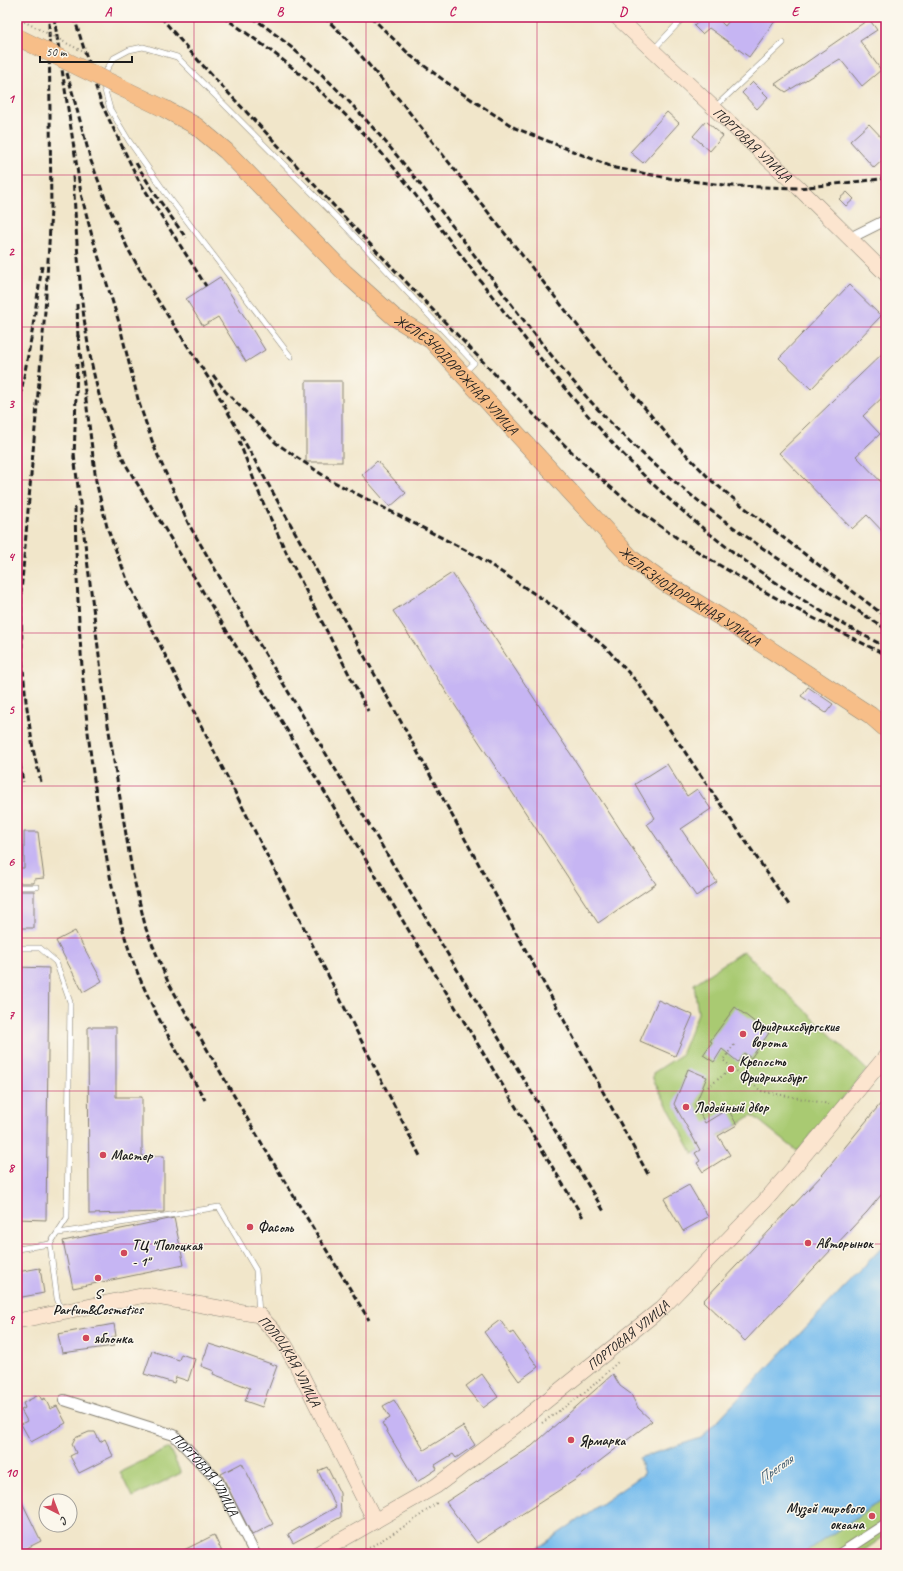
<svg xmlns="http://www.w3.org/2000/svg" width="903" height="1571" viewBox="0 0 903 1571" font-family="Caveat,sans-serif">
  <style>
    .green { fill: #a9ca72; stroke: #627347 }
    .water { fill: #76bced; stroke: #496c84 }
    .building { fill: #c6b5f3 }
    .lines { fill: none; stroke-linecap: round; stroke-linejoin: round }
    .lane-casing { stroke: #868173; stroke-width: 6 }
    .street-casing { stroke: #868173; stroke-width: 12 }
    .secondary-casing { stroke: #868173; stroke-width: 16 }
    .primary-casing { stroke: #868173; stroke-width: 18 }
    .path { stroke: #868173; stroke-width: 2; stroke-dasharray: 1 3; stroke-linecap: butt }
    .lane { stroke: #fff; stroke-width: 5 }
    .street { stroke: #fff; stroke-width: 10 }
    .secondary { stroke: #fce5cf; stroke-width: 15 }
    .primary { stroke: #f7be88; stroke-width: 17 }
    .rail { stroke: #1c1c1c; stroke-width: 3; stroke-dasharray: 6 3; stroke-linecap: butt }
    .primary-bridge-casing { stroke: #868173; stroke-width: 18; stroke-linecap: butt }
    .path-bridge { stroke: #868173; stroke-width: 2; stroke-dasharray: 1 3; stroke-linecap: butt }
    .primary-bridge { stroke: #f7be88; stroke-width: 17 }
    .grid { fill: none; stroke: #c2185b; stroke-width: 1; stroke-opacity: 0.55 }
    .poi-dot { fill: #d1495b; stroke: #fbf7ec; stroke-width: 1.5 }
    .labels { text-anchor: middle; stroke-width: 3; stroke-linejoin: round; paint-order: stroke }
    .street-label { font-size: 14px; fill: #1c1c1c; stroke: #fbf7ec }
    .poi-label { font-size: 14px; font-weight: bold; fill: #1c1c1c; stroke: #fbf7ec; text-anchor: start }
    .water-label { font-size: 15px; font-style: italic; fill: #405c70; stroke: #fbf7ec }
    .neatline { fill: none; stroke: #c2185b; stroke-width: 1.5 }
    .grid-label { font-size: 13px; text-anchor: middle; font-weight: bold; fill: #c2185b }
  </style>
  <rect width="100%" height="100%" fill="#fbf7ec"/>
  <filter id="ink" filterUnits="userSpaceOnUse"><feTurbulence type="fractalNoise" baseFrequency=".025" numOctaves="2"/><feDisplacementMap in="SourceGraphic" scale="8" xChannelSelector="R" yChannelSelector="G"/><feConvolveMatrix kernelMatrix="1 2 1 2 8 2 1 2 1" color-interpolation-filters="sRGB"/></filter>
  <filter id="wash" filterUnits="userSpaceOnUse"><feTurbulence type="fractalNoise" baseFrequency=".012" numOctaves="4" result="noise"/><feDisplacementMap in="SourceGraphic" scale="16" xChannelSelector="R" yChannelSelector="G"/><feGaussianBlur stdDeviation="0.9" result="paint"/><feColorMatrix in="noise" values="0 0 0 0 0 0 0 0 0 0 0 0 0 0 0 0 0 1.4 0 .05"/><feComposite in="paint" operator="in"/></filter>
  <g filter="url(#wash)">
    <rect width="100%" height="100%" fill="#f1e6ca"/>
    <!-- green -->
    <g class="green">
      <path d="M743 951 867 1070 797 1151 752 1115 693 1154 653 1079V1073L681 1055 698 1013 694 984Z"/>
      <path d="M169 1448 181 1473 132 1497 120 1472Z"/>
      <path d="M886 1497V1535L859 1554H803Z"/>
    </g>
    <!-- water -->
    <path class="water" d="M886 1243V1497L803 1554H529L644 1474 639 1458 701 1438Z"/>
    <g id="blocks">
      <!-- building -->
      <g class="building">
        <path d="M704 17H716L725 26 732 17H778L749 57 709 28 702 34 694 26Z"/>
        <path d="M869 19 877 30 860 41 881 70 862 86 840 59 786 92 775 84Z"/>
        <path d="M753 82 768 97 757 109 742 93Z"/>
        <path d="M667 112 679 123 643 163 630 152Z"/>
        <path d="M706 121 723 136 710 151 693 136Z"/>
        <path d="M869 124 886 142V157L874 168 850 141Z"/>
        <path d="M847 192 854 199 846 206 839 199Z"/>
        <path d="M220 277 265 350 246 362 218 317 203 326 186 299Z"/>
        <path d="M849 285 881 316 811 389 779 358Z"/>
        <path d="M886 350V394L863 416 880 434 856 456 886 487V535L867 515 852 529 779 453Z"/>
        <rect x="306" y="381" width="36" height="81"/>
        <path d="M377 461 406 493 390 507 362 475Z"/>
        <path d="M452 573 656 884 598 923 393 611Z"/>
        <path d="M808 687 833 704 826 713 801 696Z"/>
        <path d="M667 764 687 796 697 789 711 809 681 829 717 882 696 896 647 824 655 818 635 784Z"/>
        <path d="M24 832H38L44 878 34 879V883H17V868H24Z"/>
        <rect x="17" y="891" width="17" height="37"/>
        <path d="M75 931 102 981 83 992 56 941Z"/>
        <path d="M17 967 49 968 46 1220 17 1219Z"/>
        <path d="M658 1000 693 1015 675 1056 640 1041Z"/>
        <path d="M735 1007 769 1033 751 1058 744 1053 738 1062 722 1049 714 1062 703 1055 712 1042 710 1041Z"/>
        <path d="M88 1027H116V1097H142V1156H164V1212L89 1214Z"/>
        <path d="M688 1069 707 1077 695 1105 705 1123 728 1109 737 1125 718 1136 730 1155 703 1172 697 1163 700 1161 695 1153 700 1150 674 1104Z"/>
        <path d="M886 1097V1189L867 1212 745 1341 703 1301 823 1174Z"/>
        <path d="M689 1185 708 1217 683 1231 664 1199Z"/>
        <path d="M174 1218 184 1265 73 1288 63 1241Z"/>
        <path d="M40 1268 44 1293 17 1298V1272Z"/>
        <path d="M500 1320 510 1334 513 1332 538 1367 519 1381 484 1332Z"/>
        <path d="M114 1324 116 1336 112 1337 114 1346 62 1353 58 1334Z"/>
        <path d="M209 1344 222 1348 223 1347 277 1366 262 1407 245 1401 250 1388 213 1374 214 1371 201 1366Z"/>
        <path d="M152 1351 179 1360 181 1354 195 1359 188 1381 176 1377 174 1383 144 1374Z"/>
        <path d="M482 1374 498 1397 483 1408 466 1386Z"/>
        <path d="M613 1374 620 1386 631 1394 638 1408 652 1421 575 1480 477 1543 446 1502 532 1446Z"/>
        <path d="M39 1395 42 1400 45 1398 50 1409 57 1406 66 1423 31 1442 21 1424 27 1421 21 1410 25 1408 23 1403Z"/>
        <path d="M394 1400 424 1450 463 1426 475 1445 456 1458 453 1454 435 1465 437 1469 417 1482 382 1423 390 1418 383 1406Z"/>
        <path d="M89 1432H95L100 1442 105 1439 113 1456 79 1473 70 1456 76 1453 72 1444 75 1438Z"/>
        <path d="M242 1463 273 1524 252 1535 221 1474Z"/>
        <path d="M327 1467 340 1493 341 1517 293 1543 288 1534 336 1507 318 1471Z"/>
        <path d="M17 1492 41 1541 17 1553Z"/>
        <path d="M214 1535 223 1554H176Z"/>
      </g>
    </g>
  </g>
  <g filter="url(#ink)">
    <use href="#blocks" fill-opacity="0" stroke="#868173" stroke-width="1"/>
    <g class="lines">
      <!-- lane casing -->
      <g class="lane-casing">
        <g id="lane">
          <path d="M653 50 684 17"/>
          <path d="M715 107 783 43"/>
          <path d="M291 357 165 192 129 141 110 109 104 87 107 69 114 58 129 50 143 47 177 57 343 224 474 363 464 373"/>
          <path d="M17 887H37"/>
          <path d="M17 948H40L56 962 70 1002 67 1218 50 1244"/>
          <path d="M59 1233 219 1207 256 1270 259 1314"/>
          <path d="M17 1249 50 1244 57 1298 61 1310"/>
        </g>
      </g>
      <!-- street casing -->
      <g class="street-casing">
        <g id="street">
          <path d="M850 238 886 220"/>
          <path id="s1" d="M64 1400 174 1435 217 1480 255 1554"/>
          <path d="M840 1554 886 1524"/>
        </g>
      </g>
      <!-- secondary casing -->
      <g class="secondary-casing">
        <g id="secondary">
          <path id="s2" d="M617 17 799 188 886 274"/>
          <path id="s3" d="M17 1321 146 1295 259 1315 282 1340 295 1362 375 1521"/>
          <path id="s4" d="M317 1554 436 1486 510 1430 662 1308 764 1202 800 1160 886 1056"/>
        </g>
      </g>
      <!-- primary casing -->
      <g class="primary-casing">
        <g id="primary">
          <path id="s5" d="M165 109 196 126 226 151 345 273 394 317 431 340 632 559 663 582 722 618 870 715 886 729"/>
        </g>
      </g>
      <!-- path -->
      <g class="path">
        <path d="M734 1045 723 1060 761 1091 829 1104"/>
        <path d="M708 1087 733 1068"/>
        <path d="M542 1423 587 1391 618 1362"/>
        <path d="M359 1554 410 1523 438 1502"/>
      </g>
      <!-- lane -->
      <use href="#lane" class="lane"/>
      <!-- street -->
      <use href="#street" class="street"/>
      <!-- secondary -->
      <use href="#secondary" class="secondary"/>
      <!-- primary -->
      <use href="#primary" class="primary"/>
      <!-- rail -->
      <g class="rail">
        <path d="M54 17 81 194 92 236 118 319 139 403 155 449 188 523 258 642 605 1213"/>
        <path d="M74 17 101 103 138 179 206 286"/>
        <path d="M161 17C196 60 235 100 273 140 326 198 380 255 434 311 504 382 573 462 653 521 726 574 806 615 886 655"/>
        <path d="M223 17C276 52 325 92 369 139 396 168 420 201 444 233 495 299 544 367 600 429 680 520 778 592 886 647"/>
        <path d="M252 17C391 115 474 269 584 394 672 494 776 558 886 629"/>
        <path d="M324 17 342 34 402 103 611 368 671 439 712 481 745 508 886 617"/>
        <path d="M371 17 411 56 457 90 515 128 615 168 674 179 732 186 799 188 880 179 886 177"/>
        <path d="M67 73 91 161 106 201 128 249 155 296 211 382 394 709 649 1176"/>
        <path d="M136 163 155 194 186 238"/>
        <path d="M73 176C79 274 81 377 126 465L584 1219"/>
        <path d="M77 304 78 340"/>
        <path d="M78 335 96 481 107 527 128 582 420 1156"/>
        <path d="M213 375 225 391 276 443 330 480 477 556 568 616 607 649 638 683 789 905"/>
        <path d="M17 414 31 339 42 266"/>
        <path d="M17 440 22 409"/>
        <path d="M239 441 261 498 287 554 368 711"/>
        <path d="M74 455 107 719 132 871 146 929 168 982 265 1149 369 1320"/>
        <path d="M74 459 77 364"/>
        <path d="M75 507C77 614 83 720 101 825 107 863 114 900 125 937 142 995 175 1048 205 1100"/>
        <path d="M17 746 23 782"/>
        <path d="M41 782 33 749 26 701 22 658 21 593 45 311 51 210 49 17"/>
      </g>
      <!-- primary-bridge casing -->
      <g class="primary-bridge-casing">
        <path id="primary-bridge" d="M17 37 165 109"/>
      </g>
      <!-- path-bridge -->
      <path class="path-bridge" d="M17 18 82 51"/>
      <!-- primary-bridge -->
      <use href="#primary-bridge" class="primary-bridge"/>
    </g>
  </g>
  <!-- grid -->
  <path class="grid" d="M194 17V1554M366 17V1554M537 17V1554M709 17V1554M17 175H886M17 327H886M17 480H886M17 633H886M17 786H886M17 938H886M17 1091H886M17 1244H886M17 1396H886"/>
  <!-- markers -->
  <g class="poi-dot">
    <circle cx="743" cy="1034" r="4"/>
    <circle cx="731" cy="1069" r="4"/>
    <circle cx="686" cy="1107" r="4"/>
    <circle cx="103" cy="1155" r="4"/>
    <circle cx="250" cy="1227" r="4"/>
    <circle cx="808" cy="1243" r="4"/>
    <circle cx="124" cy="1253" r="4"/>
    <circle cx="98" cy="1278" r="4"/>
    <circle cx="86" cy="1338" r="4"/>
    <circle cx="571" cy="1440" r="4"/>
    <circle cx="872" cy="1516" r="4"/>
  </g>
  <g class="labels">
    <!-- street labels -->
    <g class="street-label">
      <text dy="5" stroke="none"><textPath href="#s2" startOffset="186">ПОРТОВАЯ УЛИЦА</textPath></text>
      <text dy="5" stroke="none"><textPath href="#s5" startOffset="396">ЖЕЛЕЗНОДОРОЖНАЯ УЛИЦА</textPath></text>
      <text dy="5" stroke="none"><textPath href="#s5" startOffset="720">ЖЕЛЕЗНОДОРОЖНАЯ УЛИЦА</textPath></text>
      <text dy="5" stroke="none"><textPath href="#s4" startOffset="381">ПОРТОВАЯ УЛИЦА</textPath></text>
      <text dy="5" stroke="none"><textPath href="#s3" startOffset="302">ПОЛОЦКАЯ УЛИЦА</textPath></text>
      <text dy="5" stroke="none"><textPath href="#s1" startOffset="166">ПОРТОВАЯ УЛИЦА</textPath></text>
    </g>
    <!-- poi labels -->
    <g class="poi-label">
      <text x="751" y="1031">Фридрихсбургские<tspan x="751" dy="16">ворота</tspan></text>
      <text x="739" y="1066">Крепость<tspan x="739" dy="16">Фридрихсбург</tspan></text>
      <text x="694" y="1112">Лодейный двор</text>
      <text x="111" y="1160">Мастер</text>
      <text x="258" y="1232">Фасоль</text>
      <text x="816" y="1248">Авторынок</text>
      <text x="132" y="1250">ТЦ "Полоцкая<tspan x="132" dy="16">- 1"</tspan></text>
      <text x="98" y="1298" text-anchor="middle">S<tspan x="98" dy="16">Parfum&amp;Cosmetics</tspan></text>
      <text x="94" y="1343">яблонка</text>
      <text x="579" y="1445">Ярмарка</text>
      <text x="864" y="1513" text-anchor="end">Музей мирового<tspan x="864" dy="16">океана</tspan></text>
    </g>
    <!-- water labels -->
    <g class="water-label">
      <text transform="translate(775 1469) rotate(-35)" y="5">Преголя</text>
    </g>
  </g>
  <!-- margin -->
  <rect width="903" height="1571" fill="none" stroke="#fbf7ec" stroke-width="44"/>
  <!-- north arrow -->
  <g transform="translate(58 1513) rotate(138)"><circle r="19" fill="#fbf7ec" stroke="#a29f99"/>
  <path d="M0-3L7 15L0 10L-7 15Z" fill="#d1495b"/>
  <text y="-6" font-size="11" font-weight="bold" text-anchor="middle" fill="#1c1c1c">С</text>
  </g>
  <!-- scale -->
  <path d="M40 56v6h92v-6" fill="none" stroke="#1c1c1c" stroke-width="2"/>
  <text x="46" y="56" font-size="12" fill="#1c1c1c" stroke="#fbf7ec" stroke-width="3" paint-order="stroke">50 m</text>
  <rect x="22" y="22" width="859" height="1527" class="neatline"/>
  <g class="grid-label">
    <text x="108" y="16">A</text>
    <text x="280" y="16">B</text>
    <text x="452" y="16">C</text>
    <text x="623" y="16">D</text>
    <text x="795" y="16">E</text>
    <text x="11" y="103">1</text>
    <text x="11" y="256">2</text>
    <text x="11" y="408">3</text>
    <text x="11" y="561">4</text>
    <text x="11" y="714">5</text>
    <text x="11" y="866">6</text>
    <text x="11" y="1019">7</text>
    <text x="11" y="1172">8</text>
    <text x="11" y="1324">9</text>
    <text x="11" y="1477">10</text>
  </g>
</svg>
